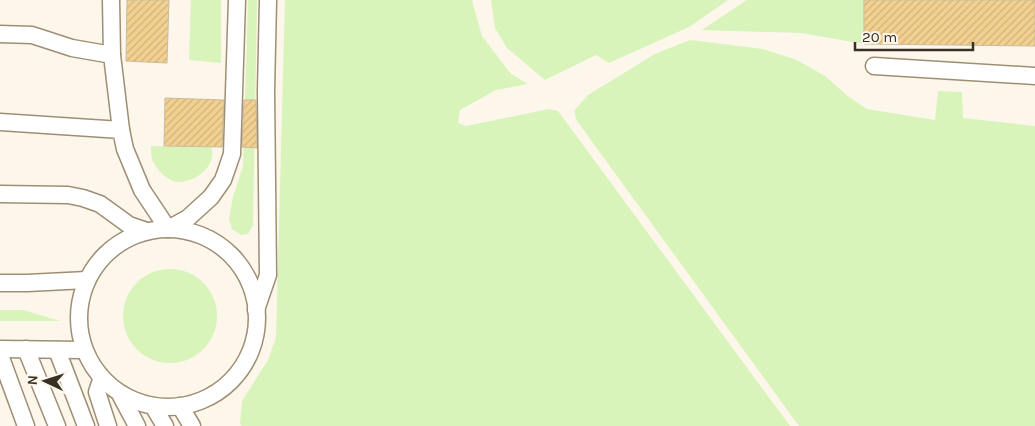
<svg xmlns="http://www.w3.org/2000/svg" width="1035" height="426" viewBox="0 0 1035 426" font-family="Karla,sans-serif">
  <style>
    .green { fill: #d8f4ba }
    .building { fill: url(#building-hatch); stroke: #cbbb9e }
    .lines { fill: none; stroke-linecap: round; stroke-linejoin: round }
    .service-casing { stroke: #9e8f74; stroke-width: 19 }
    .service { stroke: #fff; stroke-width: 16 }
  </style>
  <defs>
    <pattern id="building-hatch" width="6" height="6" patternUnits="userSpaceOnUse" patternTransform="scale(1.25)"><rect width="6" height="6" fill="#f2d090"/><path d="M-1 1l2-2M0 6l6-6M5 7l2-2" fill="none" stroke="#d0b37c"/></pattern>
  </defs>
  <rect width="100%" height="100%" fill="#fdf6eb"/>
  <!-- green -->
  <g class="green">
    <path d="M191 0H221V63L189 60Z"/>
    <path d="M248 0H257L253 225 248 234 241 235 232 229 229 219 233 197 243 166Z"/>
    <path d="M285 0H472L482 36 511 74 528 84 496 90 460 110 458 123 466 126 549 109 558 111 790 426H242L240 424 242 401 268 360 276 337Z"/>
    <path d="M491 0H728L689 27 609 63 596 55 545 80 507 48 495 28Z"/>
    <path d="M747 0H864V44L801 33 702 30Z"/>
    <path d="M690 40 763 49 797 60 825 76 849 97 867 109 935 120 938 91 962 92 963 118 1035 126V426H799L577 121 574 111 588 95 655 54Z"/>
    <path d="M151 146 211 147C218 165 196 182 179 182 169 183 154 168 152 158 151 155 151 150 151 146Z"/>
    <circle cx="170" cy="316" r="47"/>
    <path d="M0 310H23L60 321H0Z"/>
  </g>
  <!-- building -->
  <g class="building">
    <path d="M127 0H169L167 63 126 61Z"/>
    <path d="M864 0H1035V46L864 44Z"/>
    <path d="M165 98 224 100 222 147 164 146Z"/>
    <path d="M244 100H256L257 148 242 147Z"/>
  </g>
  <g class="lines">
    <!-- service casing -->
    <g class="service-casing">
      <g id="service">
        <path d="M111 0 112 55"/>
        <path d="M0 34 32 35 72 48 112 55 121 130"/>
        <path d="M874 66 1035 76"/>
        <path d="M0 122 121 130 125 149 142 190 168 229 188 218 211 197 223 180 232 154 237 0"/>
        <path d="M0 194 68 195 83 198 100 204 129 225 144 230"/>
        <circle cx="168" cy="318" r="89"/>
        <path d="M0 283H27L87 280"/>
        <path d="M256 310 268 275 266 91 268 0"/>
        <path d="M0 349 83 350"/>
        <path d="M26 349 57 426"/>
        <path d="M57 350 86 426"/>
        <path d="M0 355 26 426"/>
        <path d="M101 380 97 392 108 426"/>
        <path d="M121 396 137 426"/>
        <path d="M153 406 165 426"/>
        <path d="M180 406 192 426"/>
      </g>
    </g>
    <!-- service -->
    <use href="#service" class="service"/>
  </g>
  <!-- north arrow -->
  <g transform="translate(45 381) rotate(274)" stroke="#fdf6eb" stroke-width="4" paint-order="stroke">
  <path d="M0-4L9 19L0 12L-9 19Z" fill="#363025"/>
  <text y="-8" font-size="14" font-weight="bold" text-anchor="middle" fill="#363025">N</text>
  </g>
  <!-- scale -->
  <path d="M855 42v8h118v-8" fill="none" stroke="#363025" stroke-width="2.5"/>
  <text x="862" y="42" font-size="15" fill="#363025" stroke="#fdf6eb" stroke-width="4" paint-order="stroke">20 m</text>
</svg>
